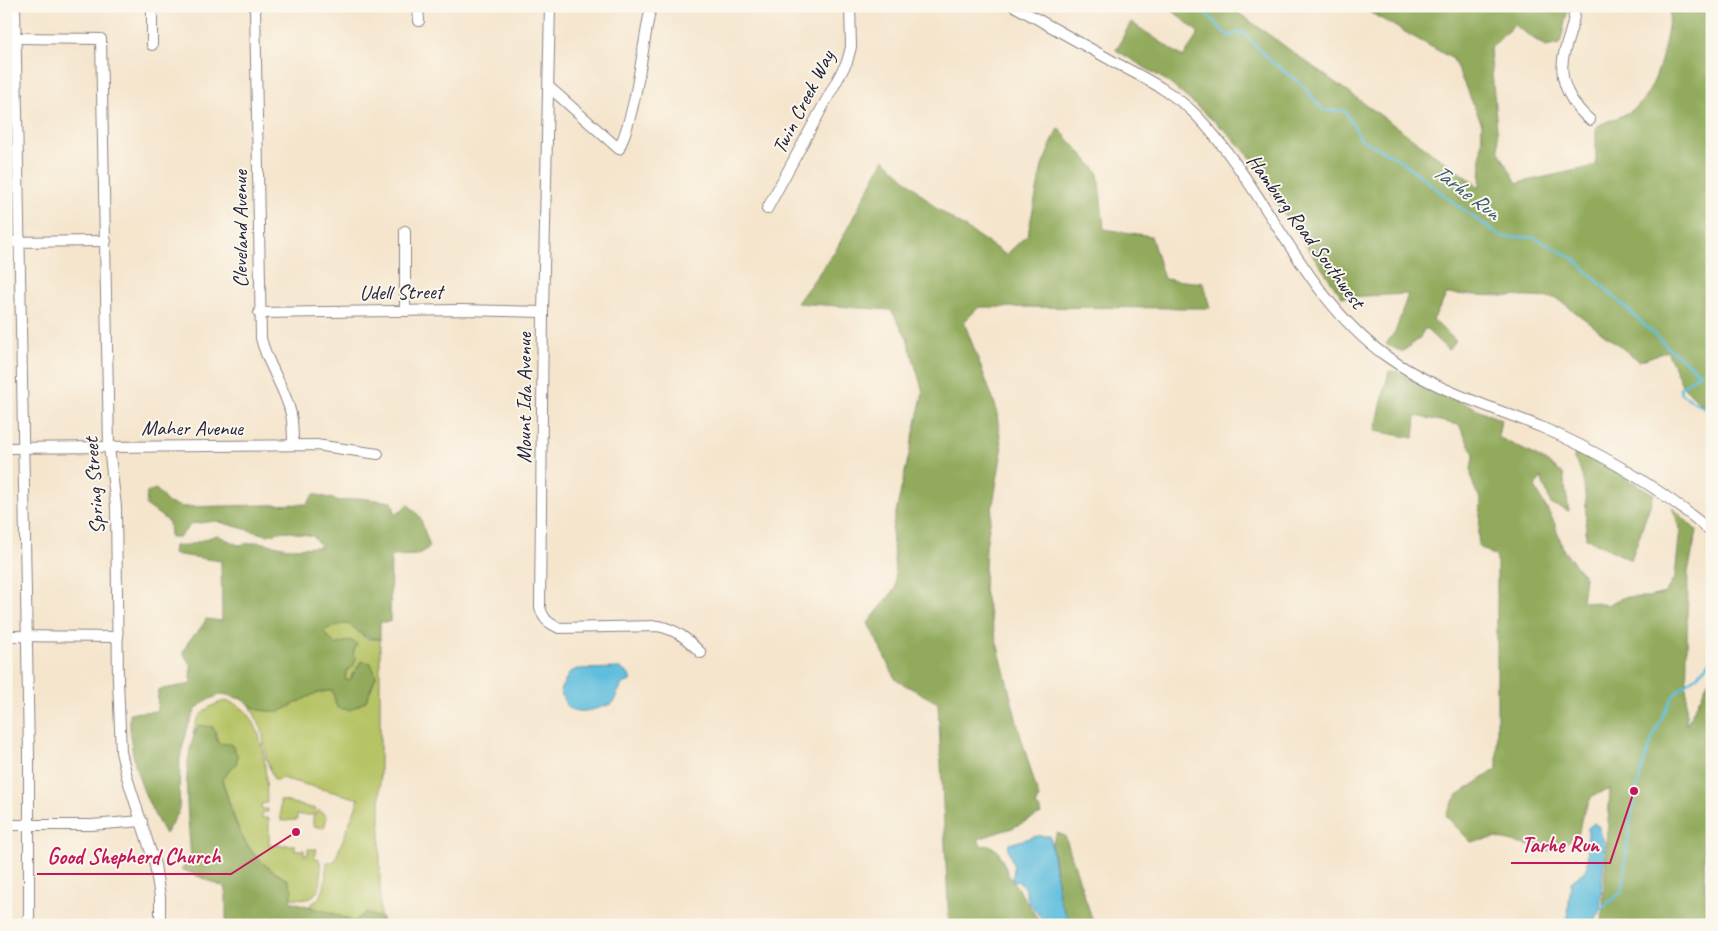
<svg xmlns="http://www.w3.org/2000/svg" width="1718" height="931" viewBox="0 0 1718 931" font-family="Caveat,sans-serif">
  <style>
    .green { fill: #b7c466; stroke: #6c7350 }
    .forest { fill: #91aa5b; stroke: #5a664b }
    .water { fill: #5fbedd; stroke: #40708c }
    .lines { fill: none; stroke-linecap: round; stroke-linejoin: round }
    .stream { stroke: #5fbedd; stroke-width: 2.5 }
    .minor-casing { stroke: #8c8484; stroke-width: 12 }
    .minor { stroke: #fff; stroke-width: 10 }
    .labels { text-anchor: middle; stroke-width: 4; stroke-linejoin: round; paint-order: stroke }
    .street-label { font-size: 21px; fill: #22223b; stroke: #fbf7ec }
    .water-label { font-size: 22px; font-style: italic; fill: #375974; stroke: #fbf7ec }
    .leader { fill: none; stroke: #c2185b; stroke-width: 2 }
    .callout-dot { fill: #c2185b; stroke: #fbf7ec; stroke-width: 2 }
    .callout-label { font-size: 22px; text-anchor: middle; font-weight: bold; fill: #c2185b; stroke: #fbf7ec; stroke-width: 4; stroke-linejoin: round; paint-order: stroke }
  </style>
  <rect width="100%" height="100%" fill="#fbf7ec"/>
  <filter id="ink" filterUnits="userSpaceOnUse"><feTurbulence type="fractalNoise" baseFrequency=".02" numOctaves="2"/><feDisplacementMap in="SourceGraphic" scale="10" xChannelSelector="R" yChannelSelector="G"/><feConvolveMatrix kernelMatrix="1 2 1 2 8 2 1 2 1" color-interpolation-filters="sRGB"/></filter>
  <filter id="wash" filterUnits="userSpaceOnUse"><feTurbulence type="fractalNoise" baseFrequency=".0096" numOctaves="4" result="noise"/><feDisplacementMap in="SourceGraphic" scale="20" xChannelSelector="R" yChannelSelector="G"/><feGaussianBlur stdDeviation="1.12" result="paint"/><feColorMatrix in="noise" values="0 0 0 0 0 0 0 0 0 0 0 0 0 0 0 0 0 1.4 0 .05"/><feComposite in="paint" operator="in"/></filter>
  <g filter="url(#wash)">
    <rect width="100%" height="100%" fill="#f5e5cd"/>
    <!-- green -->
    <g class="green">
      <path d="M339 623H348L367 639H380V925L354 922 335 914 308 907C328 893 324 885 327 862H334L359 799 281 778 278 780H274L266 758 262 730 250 705C273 720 291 703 312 694 318 692 326 691 332 690L350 709 366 701 376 676 353 672 350 681 344 679 353 654 350 640 336 645 322 631Z"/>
      <path d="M225 701C266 706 266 772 267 803L261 804 262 809H268V812L262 813V818H269V845H295V850H304V855H308V849H317L314 857 319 859 320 862C321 878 324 891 308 899L290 898 292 890 288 880C241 855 237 826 222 779L236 764 218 743 216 732 199 725 193 735C195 716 206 706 225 701Z"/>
      <path d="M280 800 316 809 313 815H297V820L281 821Z"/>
      <path d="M319 810 327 817 324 828 313 826V817Z"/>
    </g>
    <!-- forest -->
    <g class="forest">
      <path d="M1167 6H1229L1480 187 1482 124 1453 59 1371 13 1364 6H1565L1567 13 1560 44 1546 47 1514 25 1490 49 1499 152 1517 183 1596 166V127C1607 120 1620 118 1631 111 1659 94 1667 37 1671 6H1712V415L1682 385 1667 351 1639 361 1557 298 1447 294 1433 320 1456 341 1448 350 1425 328 1419 339 1402 352 1386 344 1396 330 1408 294 1342 297 1276 203 1262 170 1228 133 1167 81 1116 50 1131 22 1183 57 1199 33Z"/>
      <path d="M1058 128 1098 172 1104 229 1151 236 1164 279 1203 283 1210 308 979 307 964 322 996 407 1002 451 986 546 984 591 1019 730 1039 798 1036 803 1037 807 1041 809V814L1012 828 978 839 982 846 990 845 999 852 1008 874 1042 925H949L938 703 896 680 868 623 896 588 892 530 923 392 907 338 891 310 797 303 836 250 884 159 936 208 1006 255 1028 234 1042 166Z"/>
      <path d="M1389 371 1398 372 1501 420 1498 437 1544 460 1563 474 1569 511 1551 504 1541 477 1535 487 1554 522 1564 551 1585 577 1582 601 1607 605 1624 597H1648L1665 593 1675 577 1680 529 1672 507 1697 531 1688 572 1686 725 1712 674V815L1703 818 1706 907H1712V925H1599L1602 923 1610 789 1592 796 1582 816 1578 836 1551 851 1496 838 1471 842 1446 816 1456 796 1497 769V557L1478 546 1481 499C1470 484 1469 471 1474 454L1459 425 1416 416 1414 438 1375 431Z"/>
      <path d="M1575 450 1654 494 1631 560 1586 538C1585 512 1589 480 1574 459Z"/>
      <path d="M156 489 168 503 183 507 307 504 314 494 341 501 360 498 392 502 396 515 408 504 420 517 430 547 417 555 391 556 390 622H380V639C346 638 363 612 323 631L336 645 350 640 357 644 353 654 356 659 353 667 347 670 345 679 350 680 361 661 371 663 376 676 366 701 350 710 337 708 332 690 314 694 279 712 258 710 241 699 223 694 205 701 196 709 188 726 180 758 179 812 165 834C143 796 128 758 130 713L157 711 158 690 191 684V665L183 654C189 634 198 636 206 619L222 621 221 561 173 554 174 546 188 545 217 535 238 545 259 542 288 548 321 547 313 536 284 531 267 535 216 521 191 524 180 537H170L169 522 146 505 147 492Z"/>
      <path d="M199 725 213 727 218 743 231 744 238 756 236 764 222 779C236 826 241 855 288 880L292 890 290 901 335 914 354 922 365 913 382 918V925H226V888L181 869 191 860C189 821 179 760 199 725Z"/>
      <path d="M1057 833 1065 836 1094 925H1072L1060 902 1052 844Z"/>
    </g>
    <!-- water -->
    <g class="water">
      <path d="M620 668 629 675 631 681 622 684 613 703C603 707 580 716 569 708 565 705 562 696 560 690L570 672 577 669Z"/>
      <path d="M1594 823 1599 827 1605 845 1600 912 1591 925H1567L1571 882 1587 869 1588 828Z"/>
      <path d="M1037 836H1050L1060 902 1072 925H1047L1029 903 1024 887 1017 881 1012 882 1014 867 1008 849 1009 844Z"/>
    </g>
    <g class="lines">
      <!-- stream -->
      <g class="stream">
        <path d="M1199 6 1228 36 1243 32 1272 62 1302 85 1323 110 1345 111 1361 139 1402 161 1455 204 1502 237H1533L1573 258 1670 349 1700 373 1680 388 1681 394 1712 412"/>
        <path d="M1600 910 1623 891C1627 823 1638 758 1672 698 1682 682 1705 676 1712 657"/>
      </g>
    </g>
  </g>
  <g filter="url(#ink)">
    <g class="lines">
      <!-- minor casing -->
      <g class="minor-casing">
        <g id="minor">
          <path d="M15 6 29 753V925"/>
          <path d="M152 6V45"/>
          <path d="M255 6 261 338C267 365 285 387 291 414 293 424 293 434 293 445"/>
          <path d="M418 6 419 21"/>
          <path d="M550 6 543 312 540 607C543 619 548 623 559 628L658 626C678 630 687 639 701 653"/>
          <path d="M1014 6C1048 25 1082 44 1116 63 1144 78 1173 92 1195 114 1266 187 1302 296 1386 356 1432 389 1489 406 1541 427 1604 454 1660 488 1712 532"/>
          <path d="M1575 6C1575 25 1566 41 1563 59 1559 83 1572 105 1590 120"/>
          <path d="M15 38 101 39 109 447 116 507 118 680 121 752 127 777 155 865 160 897V925"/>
          <path d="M549 87 619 149C638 105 641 53 651 6"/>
          <path d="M767 209 847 62 851 47 850 6"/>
          <path d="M405 231V311"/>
          <path d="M6 242 106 241"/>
          <path d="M259 313 460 310 543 312"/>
          <path d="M6 448 316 445 378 454"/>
          <path d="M6 636 118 637"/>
          <path d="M6 825H91L142 821"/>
        </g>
      </g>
      <!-- minor -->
      <use href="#minor" class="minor"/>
    </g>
  </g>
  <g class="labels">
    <!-- street labels -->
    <g class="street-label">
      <text transform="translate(803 102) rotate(-63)" y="7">Twin Creek Way</text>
      <text transform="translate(240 229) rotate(-90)" y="7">Cleveland Avenue</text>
      <text transform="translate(1306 231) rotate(54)" y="7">Hamburg Road Southwest</text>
      <text transform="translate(401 292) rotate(-1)" y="7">Udell Street</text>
      <text transform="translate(524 398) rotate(-90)" y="7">Mount Ida Avenue</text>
      <text x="192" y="435">Maher Avenue</text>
      <text transform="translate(94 486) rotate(-94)" y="7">Spring Street</text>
    </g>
    <!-- water labels -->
    <g class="water-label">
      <text transform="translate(1467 191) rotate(37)" y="8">Tarhe Run</text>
    </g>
  </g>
  <!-- callouts -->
  <path class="leader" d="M1634 791L1610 863H1511M296 832L231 874H37"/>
  <g class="callout-dot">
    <circle cx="1634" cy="791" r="5"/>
    <circle cx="296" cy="832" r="5"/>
  </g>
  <g class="callout-label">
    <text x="1560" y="852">Tarhe Run</text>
    <text x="134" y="864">Good Shepherd Church</text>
  </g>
  <!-- margin -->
  <rect width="1718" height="931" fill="none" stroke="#fbf7ec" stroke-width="25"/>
</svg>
